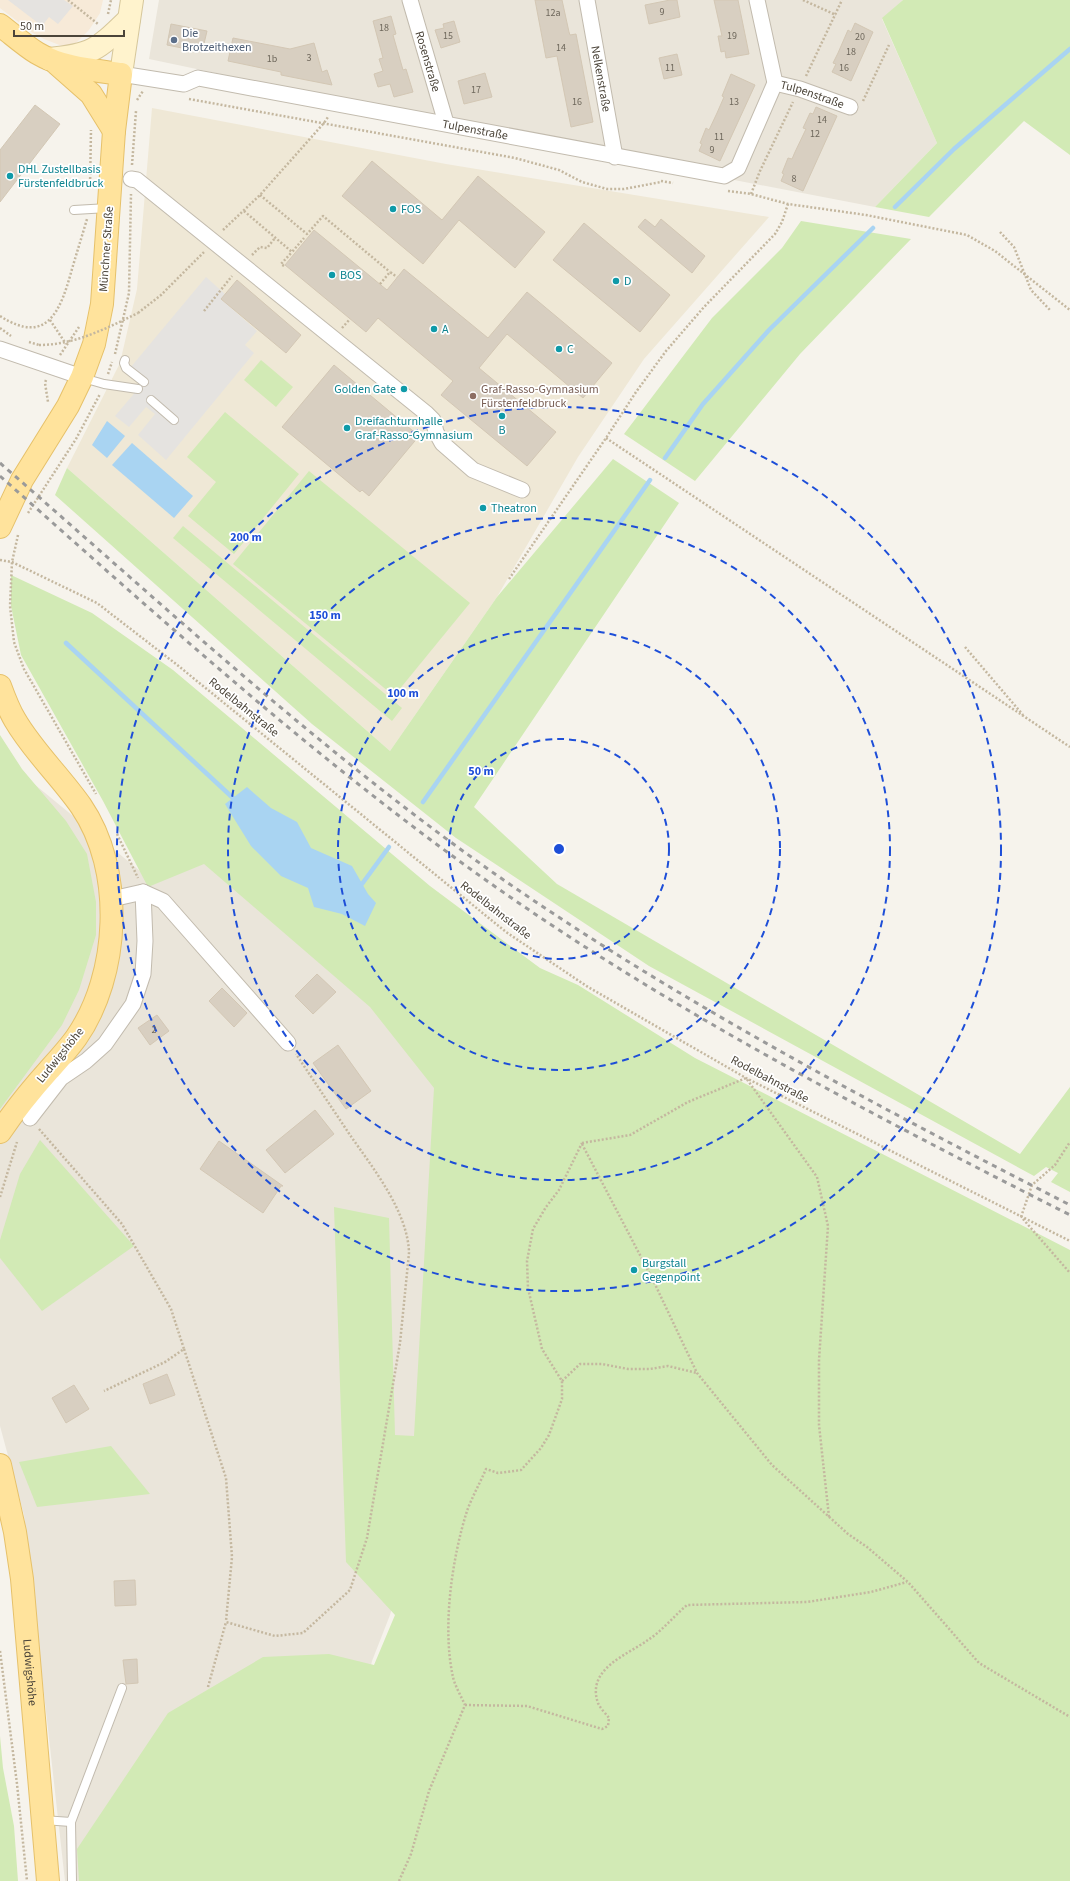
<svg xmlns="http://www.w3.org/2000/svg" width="1070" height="1881" viewBox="0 0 1070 1881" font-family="'Source Sans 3',sans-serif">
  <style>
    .residential { fill: #eae5da }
    .commercial { fill: #f7ead8 }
    .education { fill: #efe8d6 }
    .green { fill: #d2eab5 }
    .parking { fill: #e5e3e0 }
    .water { fill: #a9d4f2 }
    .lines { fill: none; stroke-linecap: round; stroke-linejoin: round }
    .stream { stroke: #a9d4f2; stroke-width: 4.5 }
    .building { fill: #d8cfc1; stroke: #d3c7b4 }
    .lane-casing { stroke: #c2bbae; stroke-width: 10 }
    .street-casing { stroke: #c2bbae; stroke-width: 17 }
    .secondary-casing { stroke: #d6c79b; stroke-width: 24 }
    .primary-casing { stroke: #e6c16a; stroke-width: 24 }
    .path { stroke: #c4b79f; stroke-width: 2.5; stroke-dasharray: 2 2; stroke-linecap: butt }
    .lane { stroke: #fff; stroke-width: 8 }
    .street { stroke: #fff; stroke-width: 15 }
    .secondary { stroke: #fff3cd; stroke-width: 22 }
    .primary { stroke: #ffe39c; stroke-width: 22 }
    .rail { stroke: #9a9a9a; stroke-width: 3; stroke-dasharray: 5 5; stroke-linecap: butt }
    .path-bridge { stroke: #c4b79f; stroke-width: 2.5; stroke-dasharray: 2 2; stroke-linecap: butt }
    .ring { fill: none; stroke: #1d4ed8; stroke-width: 2; stroke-dasharray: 7 5 }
    .service-dot { fill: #5c6f8a; stroke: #fff; stroke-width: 1.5 }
    .culture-dot { fill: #0f9aa8; stroke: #fff; stroke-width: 1.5 }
    .education-dot { fill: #8d6e63; stroke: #fff; stroke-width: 1.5 }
    .labels { text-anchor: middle; stroke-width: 3.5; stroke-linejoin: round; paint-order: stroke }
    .number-label { font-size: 10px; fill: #6e675b }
    .service-label { font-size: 12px; fill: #4e5e75; stroke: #fff; text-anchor: start }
    .street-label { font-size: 12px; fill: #4b4439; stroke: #fff }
    .culture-label { font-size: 12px; fill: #0d838f; stroke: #fff; text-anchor: start }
    .education-label { font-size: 12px; fill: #785e54; stroke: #fff; text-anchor: start }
    .centre { fill: #1d4ed8; stroke: #fff; stroke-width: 2 }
    .ring-label { font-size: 12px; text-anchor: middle; font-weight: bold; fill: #1d4ed8; stroke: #fff; stroke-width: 3.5; stroke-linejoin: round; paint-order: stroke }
  </style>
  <rect width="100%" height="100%" fill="#f6f3ec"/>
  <!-- residential -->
  <g class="residential">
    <path d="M159 0H903L882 19 937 143 875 207 615 157 149 59Z"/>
    <path d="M0 756 151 880 206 859 387 862 506 1207 390 1615 372 1661 321 1881H65L24 1515 0 1426Z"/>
  </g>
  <!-- commercial -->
  <path class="commercial" d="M0 0H103L100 13 89 30 74 45 62 46 44 39 33 33 0 8Z"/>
  <!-- education -->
  <path class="education" d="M152 108 446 164 769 217 644 359 578 457 497 597 390 751 67 468 120 363 137 289Z"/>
  <!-- green -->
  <g class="green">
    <path d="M903 0H1070V155L1024 121 929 217 875 207 937 143 882 18Z"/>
    <path d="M801 221 911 239 800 354 695 481 624 434 712 318 782 248Z"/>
    <path d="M261 360 293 387 276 407 244 380Z"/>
    <path d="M225 412 299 474 234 554 188 516 216 482 187 457Z"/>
    <path d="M613 459 679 503 474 807 557 884 1020 1154 1070 1087V1192L1051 1182 1058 1173 1046 1167 1034 1176 649 966 456 838 312 724 55 495 67 468 390 751 497 597Z"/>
    <path d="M309 471 470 603 394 696 233 564Z"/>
    <path d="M183 526 402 708 392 721 173 538Z"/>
    <path d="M11 575 92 613 173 670 430 886 540 968 578 985 695 1058 1070 1250V1881H79L77 1849 168 1713 263 1657 329 1654 374 1665 395 1615 346 1562 334 1207 389 1218 395 1435 414 1436 434 1088 370 1007 204 864 148 887 103 801 21 655 11 606Z"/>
    <path d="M0 735 22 769 66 821 87 854 96 902V935L79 990 62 1025 0 1109Z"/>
    <path d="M40 1140 134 1246 42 1311 0 1258V1240L20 1174Z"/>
    <path d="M111 1446 150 1494 37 1507 19 1462Z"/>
    <path d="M0 1736 3 1768 14 1826 18 1881H0Z"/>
  </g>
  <!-- parking -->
  <g class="parking">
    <path d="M8 0H64L73 6 58 24 49 17 42 26Z"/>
    <path d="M206 277 225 294 221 299 257 331 245 345 254 353 166 460 138 435 155 414 146 407 129 427 115 416 144 382 130 368Z"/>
  </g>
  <!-- water -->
  <g class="water">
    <path d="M107 421 125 436 107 458 92 445Z"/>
    <path d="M132 443 193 496 174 518 112 465Z"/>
    <path d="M247 787 271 808 297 822 311 848 352 866 368 894 376 903 365 926 342 914 314 907 308 888 281 876 251 846 225 804Z"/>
  </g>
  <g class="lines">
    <!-- stream -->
    <g class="stream">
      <path d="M895 207 954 149 1070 49"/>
      <path d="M665 458 703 404 769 330 873 228"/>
      <path d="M66 643 233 798"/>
      <path d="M423 802 650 480"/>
      <path d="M362 884 389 847"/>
    </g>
  </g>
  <!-- building -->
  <g class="building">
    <path d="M535 0H562L569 32 570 35 576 34 593 122 571 127 557 56 546 58Z"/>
    <path d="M670 0H677L680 17 649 24 645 5Z"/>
    <path d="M714 0H738L749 54 726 58 725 51 721 52 718 36H722Z"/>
    <path d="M391 16 396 34 393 35 403 70 406 69 413 92 394 97 390 84 378 87 374 74 383 71 379 59 383 58 373 21Z"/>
    <path d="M454 21 460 42 441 48 435 30 444 28 443 24Z"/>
    <path d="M855 23 873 32 851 81 832 72 836 64 833 63 838 53 848 30 851 32Z"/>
    <path d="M171 24 207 31 202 52 167 45Z"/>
    <path d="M233 38 290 49 314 43 322 72 327 70 332 85 281 75V72L228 61Z"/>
    <path d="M677 54 682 75 664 79 659 58Z"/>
    <path d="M485 73 492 97 464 104 458 81Z"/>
    <path d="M731 74 755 85 720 161 699 151 702 144 700 143 706 128 709 130 717 113 724 97 722 96Z"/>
    <path d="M35 105 60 124 0 202V150Z"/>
    <path d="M816 107 837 116 803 191 781 181 784 174 782 173 788 158 792 159 795 152 806 129 803 128 810 113 813 114Z"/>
    <path d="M372 161 442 220 478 176 545 232 515 268 459 220 423 264 342 196Z"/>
    <path d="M645 219 655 227 661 219 705 256 692 273 638 227Z"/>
    <path d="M584 223 670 295 640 332 553 260Z"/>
    <path d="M314 230 387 290 404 269 488 338 527 292 612 363 583 398 507 334 479 368 556 432 527 466 441 395 453 381 378 318 366 332 285 265Z"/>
    <path d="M237 280 301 335 286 353 221 299Z"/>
    <path d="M334 365 419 436 369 496 362 490 360 492 282 427Z"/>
    <path d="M317 974 336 992 313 1014 295 996Z"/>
    <path d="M222 988 247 1013 234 1027 209 1001Z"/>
    <path d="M157 1015 169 1031 150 1045 138 1028Z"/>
    <path d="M338 1045 371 1091 346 1109 313 1063Z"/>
    <path d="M315 1110 334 1134 285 1173 266 1150Z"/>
    <path d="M219 1141 283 1186H281L263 1213 200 1169Z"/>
    <path d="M167 1374 175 1395 150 1404 143 1384Z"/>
    <path d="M74 1385 89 1409 66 1423 52 1398Z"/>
    <path d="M135 1580 136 1605 115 1606 114 1581Z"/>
    <path d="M137 1659 138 1683 126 1684 123 1660Z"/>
  </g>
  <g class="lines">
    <!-- lane casing -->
    <g class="lane-casing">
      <g id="lane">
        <path d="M74 210 108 208"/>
        <path d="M125 360 124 363 126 368 144 382"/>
        <path d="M83 378 104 384 138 389"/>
        <path d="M151 400 174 420"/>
        <path d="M43 1820 71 1822 122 1688"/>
        <path d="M71 1822 72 1881"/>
      </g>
    </g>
    <!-- street casing -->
    <g class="street-casing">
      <g id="street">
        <path id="s1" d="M410 0 446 123"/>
        <path id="s2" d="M587 0 615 157"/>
        <path id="s3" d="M121 74 184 84 198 78 724 176 738 168 775 83 757 0"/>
        <path id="s4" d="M775 83 800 89 850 107"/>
        <path d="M131 179 137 180 426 413 433 420 436 432 442 443 473 470 522 490"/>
        <path d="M0 349 82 377"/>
        <path d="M112 899 143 892 163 901 288 1043"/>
        <path d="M30 1118 61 1078 86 1061 105 1044 133 1004 143 974 145 941 143 892"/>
      </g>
    </g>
    <!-- secondary casing -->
    <g class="secondary-casing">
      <g id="secondary">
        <path d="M49 59C93 55 98 49 129 19"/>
        <path d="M121 74 132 0"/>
      </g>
    </g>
    <!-- primary casing -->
    <g class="primary-casing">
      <g id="primary">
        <path d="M0 25C12 34 24 45 37 53 62 68 93 70 121 74L114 131 102 304 94 344 82 377 68 406 22 480 0 527"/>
        <path d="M57 64 91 94 114 131"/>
        <path d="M0 686C4 697 9 710 15 720 33 751 60 776 81 806 125 870 120 975 76 1038 68 1049 58 1060 49 1070 31 1090 15 1110 0 1132"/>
        <path id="s5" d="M0 1465 15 1532 22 1579 48 1881"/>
      </g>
    </g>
    <!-- path -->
    <g class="path">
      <path d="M68 0 98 24"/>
      <path d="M803 0 836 15"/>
      <path d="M108 14 111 0"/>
      <path d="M806 76 842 0"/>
      <path d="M189 99 515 158 559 170 582 182 607 189H624L661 182"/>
      <path d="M137 100 143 91"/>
      <path d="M863 101 889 45"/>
      <path d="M132 165 136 111"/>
      <path d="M661 181 673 183"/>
      <path d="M90 187 91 130"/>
      <path d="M728 191 751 194 788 204 866 215 967 235 995 251 1070 310"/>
      <path d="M751 194 760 171 793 102"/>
      <path d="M260 195 307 234 323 216 390 272"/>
      <path d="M244 211 292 252 304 238"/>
      <path d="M223 230 260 195 324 123 328 117"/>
      <path d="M1000 232 1014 247 1031 290 1050 310"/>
      <path d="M252 255 260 247 267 248 275 238"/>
      <path d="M284 266 281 264 292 252"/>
      <path d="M380 284 390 272 397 277"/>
      <path d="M204 311 232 276"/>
      <path d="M138 313 161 295 204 252"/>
      <path d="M0 316C48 347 61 309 72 269 77 252 82 236 87 219"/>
      <path d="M50 320 66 344"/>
      <path d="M0 328 11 336"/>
      <path d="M342 328 350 319"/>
      <path d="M29 342 39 345"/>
      <path d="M115 354 129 293 131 194"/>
      <path d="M60 355 79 327"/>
      <path d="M108 374 112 362"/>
      <path d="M46 380 45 383 48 402"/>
      <path d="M606 438 1070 747"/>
      <path d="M28 513 76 439 100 394"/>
      <path d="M18 535 12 562 10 606 14 642 24 669 96 794"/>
      <path d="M0 560 12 562 97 603 176 664 506 932 588 987 746 1078 1070 1241"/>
      <path d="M509 579 606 438 636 392 666 351 704 307 775 234 782 222 788 204"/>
      <path d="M965 647 1023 715"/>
      <path d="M117 834 138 878"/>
      <path d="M39 1129 122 1224 171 1309 184 1349 165 1362 104 1391"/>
      <path d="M582 1143 630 1135 688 1102 746 1078 817 1177 828 1226 819 1360V1425L829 1517"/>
      <path d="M582 1144 653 1280 697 1373 772 1465 848 1534 867 1547 908 1582 979 1663 1070 1717"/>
      <path d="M0 1197 17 1142"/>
      <path d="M1021 1217 1032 1185 1055 1165 1070 1142"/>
      <path d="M1023 1219 1070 1273"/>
      <path d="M184 1349 226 1478 232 1557 226 1621"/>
      <path d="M562 1381 580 1364H602L628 1369H650L668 1366 697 1373"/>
      <path d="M0 1651 17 1784 27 1881"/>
      <path d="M208 1687 226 1622 275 1636 303 1633 350 1590 367 1538 400 1343 409 1253C408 1212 373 1168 350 1135 332 1108 314 1081 296 1054"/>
      <path d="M465 1705 527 1706 602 1729 608 1726 609 1718C606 1714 600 1708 598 1703 586 1669 627 1655 648 1640 662 1631 674 1616 687 1605L807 1602 871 1592 907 1582"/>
      <path d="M399 1881 411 1854 429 1791 465 1705C461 1696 455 1686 453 1677 442 1628 452 1558 467 1511 472 1497 480 1483 486 1469L498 1473 521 1470 541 1448 549 1435 562 1399V1381L542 1349 528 1288 527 1261 533 1229 546 1207 559 1190 582 1143"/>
    </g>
    <!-- lane -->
    <use href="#lane" class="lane"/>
    <!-- street -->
    <use href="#street" class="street"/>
    <!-- secondary -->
    <use href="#secondary" class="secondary"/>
    <!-- primary -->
    <use href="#primary" class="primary"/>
    <!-- rail -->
    <g class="rail">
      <path d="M0 463C162 604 319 750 495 874 677 1001 873 1104 1070 1205"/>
      <path d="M0 476C159 617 316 760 490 883 673 1012 871 1114 1070 1215"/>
    </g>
    <!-- path-bridge -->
    <path class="path-bridge" d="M39 345C75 345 107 328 138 313"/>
  </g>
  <!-- distance rings -->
  <g class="ring">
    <circle cx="559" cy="849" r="110"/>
    <circle cx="559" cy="849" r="221"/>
    <circle cx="559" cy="849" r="331"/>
    <circle cx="559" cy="849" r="442"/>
  </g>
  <!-- markers -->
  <circle class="service-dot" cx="174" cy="40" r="4"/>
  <g class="culture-dot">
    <circle cx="10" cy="176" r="4"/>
    <circle cx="393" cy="209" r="4"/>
    <circle cx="332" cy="275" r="4"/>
    <circle cx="616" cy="281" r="4"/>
    <circle cx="434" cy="329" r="4"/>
    <circle cx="559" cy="349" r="4"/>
    <circle cx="404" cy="389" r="4"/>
    <circle cx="502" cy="416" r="4"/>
    <circle cx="347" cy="428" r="4"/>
    <circle cx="483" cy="508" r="4"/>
    <circle cx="634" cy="1270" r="4"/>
  </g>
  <circle class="education-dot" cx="473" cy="396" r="4"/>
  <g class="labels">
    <!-- number labels -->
    <g class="number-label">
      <text x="662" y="15">9</text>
      <text x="553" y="16">12a</text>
      <text x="384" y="31">18</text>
      <text x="448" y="39">15</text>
      <text x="732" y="39">19</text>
      <text x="860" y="40">20</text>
      <text x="561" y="51">14</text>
      <text x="851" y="55">18</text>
      <text x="309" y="61">3</text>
      <text x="272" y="62">1b</text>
      <text x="670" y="71">11</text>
      <text x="844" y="71">16</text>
      <text x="476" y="93">17</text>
      <text x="577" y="105">16</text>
      <text x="734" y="105">13</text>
      <text x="822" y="123">14</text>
      <text x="815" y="137">12</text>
      <text x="719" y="140">11</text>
      <text x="712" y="153">9</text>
      <text x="794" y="182">8</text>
      <text x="154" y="1033">2</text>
    </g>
    <!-- service labels -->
    <g class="service-label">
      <text x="182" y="37">Die<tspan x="182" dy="14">Brotzeithexen</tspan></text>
    </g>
    <!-- street labels -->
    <g class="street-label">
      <text dy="4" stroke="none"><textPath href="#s1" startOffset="64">Rosenstraße</textPath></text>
      <text dy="4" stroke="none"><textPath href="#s2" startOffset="80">Nelkenstraße</textPath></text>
      <text dy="4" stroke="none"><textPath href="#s4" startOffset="39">Tulpenstraße</textPath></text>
      <text dy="4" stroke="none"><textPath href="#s3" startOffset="361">Tulpenstraße</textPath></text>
      <text transform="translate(106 249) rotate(-86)" y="4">Münchner Straße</text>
      <text transform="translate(244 707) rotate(39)" y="4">Rodelbahnstraße</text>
      <text transform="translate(496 910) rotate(38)" y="4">Rodelbahnstraße</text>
      <text transform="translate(60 1055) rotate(-51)" y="4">Ludwigshöhe</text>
      <text transform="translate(770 1079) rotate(28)" y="4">Rodelbahnstraße</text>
      <text dy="4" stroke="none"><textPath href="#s5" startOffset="210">Ludwigshöhe</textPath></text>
    </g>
    <!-- culture labels -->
    <g class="culture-label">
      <text x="18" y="173">DHL Zustellbasis<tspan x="18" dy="14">Fürstenfeldbruck</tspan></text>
      <text x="401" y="213">FOS</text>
      <text x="340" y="279">BOS</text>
      <text x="624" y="285">D</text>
      <text x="442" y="333">A</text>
      <text x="567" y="353">C</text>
      <text x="396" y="393" text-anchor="end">Golden Gate</text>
      <text x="355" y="425">Dreifachturnhalle<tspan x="355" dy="14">Graf-Rasso-Gymnasium</tspan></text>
      <text x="502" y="434" text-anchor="middle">B</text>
      <text x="491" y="512">Theatron</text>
      <text x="642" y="1267">Burgstall<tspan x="642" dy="14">Gegenpoint</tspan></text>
    </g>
    <!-- education labels -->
    <g class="education-label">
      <text x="481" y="393">Graf-Rasso-Gymnasium<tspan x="481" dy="14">Fürstenfeldbruck</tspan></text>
    </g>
  </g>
  <circle cx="559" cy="849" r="6" class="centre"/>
  <g class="ring-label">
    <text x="246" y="541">200 m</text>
    <text x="325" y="619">150 m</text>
    <text x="403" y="697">100 m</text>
    <text x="481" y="775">50 m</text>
  </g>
  <!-- scale -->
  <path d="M14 30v6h110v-6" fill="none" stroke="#4b4439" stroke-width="2"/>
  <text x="20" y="30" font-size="12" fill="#4b4439" stroke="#ffffff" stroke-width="3" paint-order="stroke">50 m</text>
</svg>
